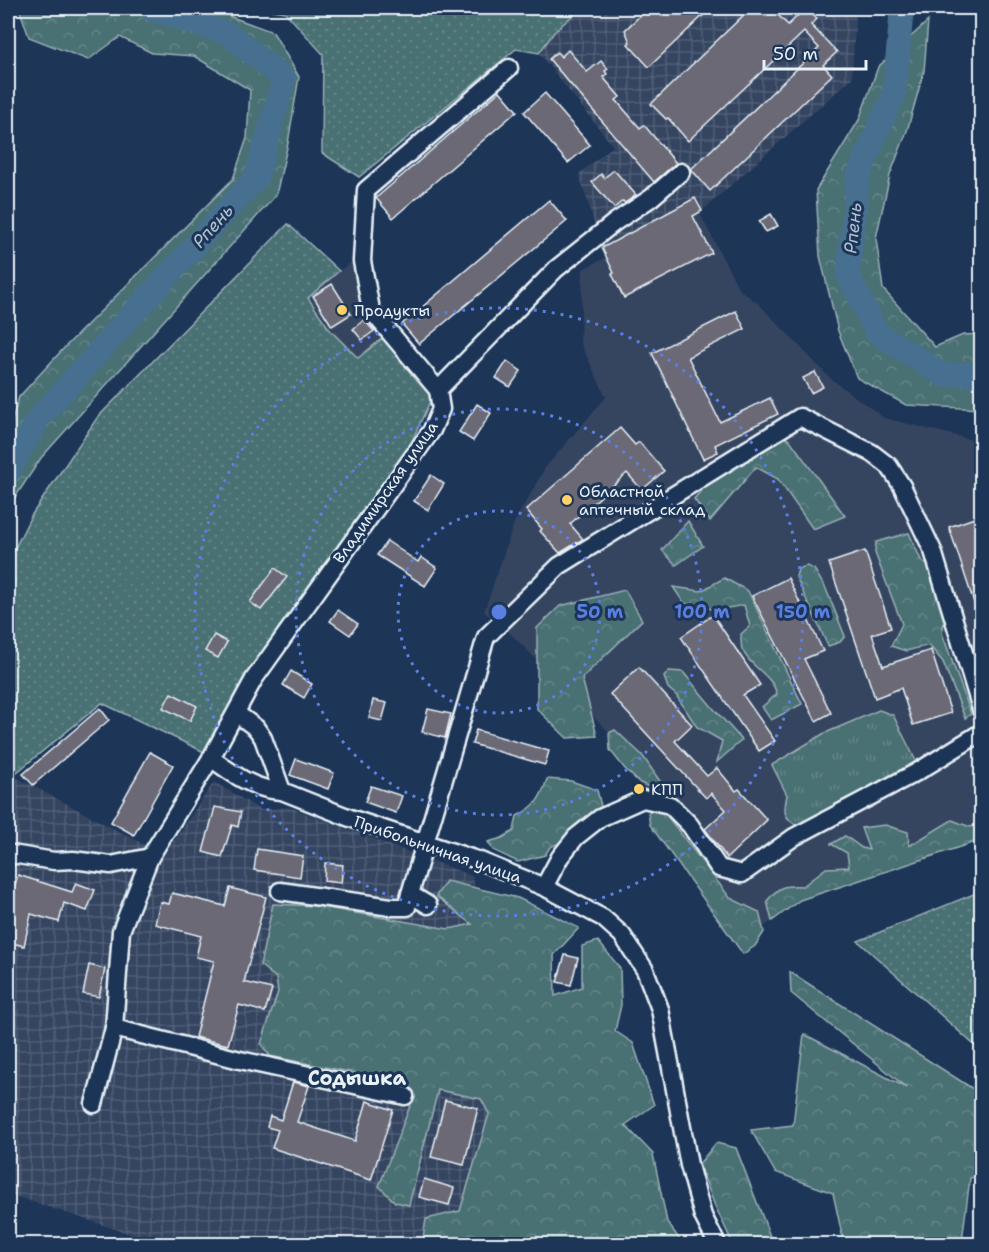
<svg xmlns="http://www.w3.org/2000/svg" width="989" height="1252" viewBox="0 0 989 1252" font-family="'Shantell Sans',sans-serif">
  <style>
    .built { fill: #344560 }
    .industrial { fill: url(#industrial-grid) }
    .grass { fill: url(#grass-tufts); stroke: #99b0b6; stroke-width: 1.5 }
    .forest { fill: url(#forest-crowns); stroke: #99b0b6; stroke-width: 1.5 }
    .garden { fill: url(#garden-dots); stroke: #99b0b6; stroke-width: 1.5 }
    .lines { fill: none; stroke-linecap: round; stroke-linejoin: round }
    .river { stroke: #476f90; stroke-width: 24 }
    .building { fill: #6b6975; stroke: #e8f1f8; stroke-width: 1.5 }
    .minor-casing { stroke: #e8f1f8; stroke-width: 21 }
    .minor { stroke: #1d3557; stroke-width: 16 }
    .ring { fill: none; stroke: #5a7fe2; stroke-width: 3; stroke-dasharray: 3 6 }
    .poi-dot { fill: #ffd166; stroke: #1d3557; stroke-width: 2 }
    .labels { text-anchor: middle; stroke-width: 6; stroke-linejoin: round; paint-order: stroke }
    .poi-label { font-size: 16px; fill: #e8f1f8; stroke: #1d3557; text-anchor: start }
    .street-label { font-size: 16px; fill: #e8f1f8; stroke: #1d3557 }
    .water-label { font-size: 18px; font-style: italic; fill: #b0c4d4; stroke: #1d3557 }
    .quarter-label { font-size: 20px; font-weight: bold; fill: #e8f1f8; stroke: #1d3557 }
    .centre { fill: #5a7fe2; stroke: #1d3557; stroke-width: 3 }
    .ring-label { font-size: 18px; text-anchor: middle; font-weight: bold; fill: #5a7fe2; stroke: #1d3557; stroke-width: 6; stroke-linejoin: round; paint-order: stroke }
  </style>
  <defs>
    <pattern id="industrial-grid" width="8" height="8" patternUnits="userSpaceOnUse" patternTransform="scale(1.5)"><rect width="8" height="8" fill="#344560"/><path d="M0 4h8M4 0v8" fill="none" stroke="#516078"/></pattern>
    <pattern id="grass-tufts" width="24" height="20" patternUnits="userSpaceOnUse" patternTransform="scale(1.5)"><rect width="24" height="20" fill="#4a7073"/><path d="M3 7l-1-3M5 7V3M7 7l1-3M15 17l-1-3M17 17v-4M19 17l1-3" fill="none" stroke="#648588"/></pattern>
    <pattern id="forest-crowns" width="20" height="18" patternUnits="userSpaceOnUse" patternTransform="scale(1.5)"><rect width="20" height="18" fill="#4a7073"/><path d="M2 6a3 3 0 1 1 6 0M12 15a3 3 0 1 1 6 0" fill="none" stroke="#648588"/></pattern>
    <pattern id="garden-dots" width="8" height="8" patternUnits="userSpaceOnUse" patternTransform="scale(1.5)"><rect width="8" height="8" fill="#4a7073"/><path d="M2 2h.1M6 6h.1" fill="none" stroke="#648588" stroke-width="1.8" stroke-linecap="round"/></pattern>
  </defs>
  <rect width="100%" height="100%" fill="#1d3557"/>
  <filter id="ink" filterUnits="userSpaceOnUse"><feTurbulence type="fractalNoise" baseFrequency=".0167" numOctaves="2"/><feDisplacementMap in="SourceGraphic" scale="12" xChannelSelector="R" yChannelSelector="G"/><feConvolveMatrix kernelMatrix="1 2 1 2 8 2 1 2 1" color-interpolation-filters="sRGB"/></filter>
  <g filter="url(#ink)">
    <!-- built -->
    <g class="built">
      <path d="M699 212 739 289 759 304 831 379 884 418 981 442V840L800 900 742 943 648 813 640 783 655 778 500 623 484 612 514 523 545 468 606 397 580 342 583 269Z"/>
      <path d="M355 260 384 337 358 358 330 330 308 298 339 271Z"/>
    </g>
    <!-- industrial -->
    <g class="industrial">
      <path d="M581 8H856L852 78 702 211 602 248 579 174 613 146 539 53 555 31Z"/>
      <path d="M8 773 164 855 214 782 261 810 289 807 472 876 517 1074 461 1244H161L8 1194Z"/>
    </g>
    <!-- grass -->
    <path class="grass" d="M879 710 893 715 916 761 915 764 804 824 797 826C782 816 784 811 787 795L772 765 823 734Z"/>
    <!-- forest -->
    <g class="forest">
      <path d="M19 8H207L273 32 299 77 288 143 276 195 41 458 8 508V433L19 397 65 347 233 179 247 138 250 90 194 56 152 53 120 37 88 60 29 37Z"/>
      <path d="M928 21 924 71 907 131 890 175 876 238 883 289 935 347 963 335 981 334V409L906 405 857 378 838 331 820 256 816 190 859 120 878 67Z"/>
      <path d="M775 432 790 440 845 516 813 529 778 479 756 467 710 521 694 499 742 441Z"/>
      <path d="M688 521 703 546 676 565 662 550Z"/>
      <path d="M909 533 921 560 934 571 946 612 942 633 971 714 965 718 943 662 929 645 906 651 891 646 902 624 875 553 876 542Z"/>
      <path d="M806 566 814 569 826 589 845 636 840 642 828 646 796 577 798 569Z"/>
      <path d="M724 578 748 591 802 704 771 720 762 707 777 694C771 673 750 668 742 649 741 645 741 639 741 634L750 626 744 605 717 610 684 603 673 587 701 591Z"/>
      <path d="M625 590 642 620 582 678 597 736 567 738 537 709V628L560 606Z"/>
      <path d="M669 671 683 672 713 708 742 740 717 762 722 741 697 727 676 695 668 688 664 677Z"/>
      <path d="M615 730 642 755 664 787 659 791 640 783 625 769 610 750 609 733Z"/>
      <path d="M547 779 571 781 597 790 601 806 578 823 564 841 550 847 545 855 518 862 493 850 488 842 502 838 514 831 517 816C535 807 541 799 547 779Z"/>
      <path d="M653 809 664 812 730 898 759 912 764 932 755 946 743 954 650 825 648 813Z"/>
      <path d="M952 820 970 827 981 824V840L800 900 772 921 767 901C779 886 784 885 803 886L826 868 849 867 847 853 831 844 845 836 862 848 869 850 861 828 885 825 908 832 909 846Z"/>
      <path d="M446 881 518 898 579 928 554 955 555 996 582 987V946L598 941 620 968 621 1005 615 1031 633 1043 654 1105 625 1125 653 1154 667 1222 683 1244H422L426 1219 460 1211 489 1114 481 1099 438 1090 409 1205 395 1202 379 1186 412 1101 409 1084 270 1056 261 1044 278 992 276 978 260 965 273 904 315 906 449 929 472 924 436 896Z"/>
      <path d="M790 972 981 1094V1175L970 1178 962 1241 963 1244H844L833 1193 775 1172 751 1130 793 1125 804 1034 907 1088 791 993Z"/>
      <path d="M716 1143 736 1148 773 1244H733L715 1206 699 1164Z"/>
    </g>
    <!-- garden -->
    <g class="garden">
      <path d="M260 8H581L555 31 539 53 516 49 359 177 322 153 323 54 285 12Z"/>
      <path d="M288 224 339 271 308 298 330 330 358 358 384 337 433 395 409 447 250 671 204 752 102 703 12 776 8 773V562L31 516 97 418Z"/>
      <path d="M981 891V1051L858 941Z"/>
    </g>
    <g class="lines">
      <!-- river -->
      <g class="river">
        <path d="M902 8 894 94 858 176 848 275 877 333 943 375 982 373"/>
        <path d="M8 472 38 419 256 178 284 79 229 34 150 8"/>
      </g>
    </g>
    <!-- building -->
    <g class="building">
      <path d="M648 8H711L649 67 628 44 630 42 625 30Z"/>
      <path d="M751 8H771L788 25 806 8 817 19 811 25 837 52 823 65 832 75 710 191 691 169 819 48 804 32 688 141 668 118 666 119 651 104Z"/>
      <path d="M568 50 587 72 601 61 608 69 605 71 607 74 603 77 620 97 616 100 640 128 644 125 676 163 654 182 549 59 557 52 561 57Z"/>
      <path d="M500 91 517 111 393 218 376 198Z"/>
      <path d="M545 93 590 145 568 163 524 112Z"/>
      <path d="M614 170 636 195 625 203 623 201 614 208 592 182 601 174 604 178Z"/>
      <path d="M695 198 702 211 693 216 712 253 624 298 612 274 614 273 602 248Z"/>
      <path d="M549 200 567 221 419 344 402 324Z"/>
      <path d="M771 214 778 226 766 232 759 221Z"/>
      <path d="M332 284 351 314 332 326 313 296Z"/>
      <path d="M736 311 745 329 688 357 720 422 770 398 778 414 715 445 718 452 703 459 652 353Z"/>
      <path d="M364 320 374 331 362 340 353 329Z"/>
      <path d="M507 361 521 371 510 387 496 378Z"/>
      <path d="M815 372 823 387 811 393 803 378Z"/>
      <path d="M477 404 491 413 473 441 459 432Z"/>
      <path d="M620 428 635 445 639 442 664 471 642 490 627 473 570 524 583 539 560 553 540 531 542 529 526 510Z"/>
      <path d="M431 475 444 484 428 510 414 501Z"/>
      <path d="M977 517 981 532V617L979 618 949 527Z"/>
      <path d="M387 541 418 562 421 557 437 568 425 586 377 555Z"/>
      <path d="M865 551 891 628 872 634 883 666 931 650 951 713 913 725 901 688 875 698 829 563Z"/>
      <path d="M275 568 287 577 261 610 250 602Z"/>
      <path d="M788 578 823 651 804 659 831 713 816 721 752 596Z"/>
      <path d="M338 610 358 624 350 635 330 621Z"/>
      <path d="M713 615 760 685 743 695 775 741 759 751 681 637Z"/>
      <path d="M214 635 227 642 218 658 205 651Z"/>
      <path d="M639 667 692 725 675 741 707 776 717 768 736 791 739 789 767 820 727 858 705 829 726 810 711 793 706 798 610 694Z"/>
      <path d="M291 671 312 684 304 698 283 685Z"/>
      <path d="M171 693 197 706 190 721 163 708Z"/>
      <path d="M373 700 387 703 382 721 369 718Z"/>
      <path d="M100 708 109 720 33 785 23 774Z"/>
      <path d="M428 709 451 714 445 738 422 732Z"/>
      <path d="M476 730 549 751 545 765 472 744Z"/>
      <path d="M150 752 173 765 134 835 111 822Z"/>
      <path d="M296 759 334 773 328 789 290 775Z"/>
      <path d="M371 786 402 796 396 813 365 802Z"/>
      <path d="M215 807 241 812 238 827 232 825 222 857 203 852Z"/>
      <path d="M257 849 303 856 300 877 254 870Z"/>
      <path d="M325 863 343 865 341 883 324 881Z"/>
      <path d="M18 875 72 892 76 883 95 890 87 911 64 903 59 922 31 914 24 946 8 942 13 908 8 907Z"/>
      <path d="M230 888 266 897 244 982 272 989 265 1012 239 1005 228 1045 195 1037 214 961 196 957 201 936 155 924 160 902 169 904 172 893 225 906Z"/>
      <path d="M565 955 578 958 571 985 557 982Z"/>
      <path d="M89 965 105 969 99 997 83 994Z"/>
      <path d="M293 1082 309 1086 297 1122 355 1141 367 1101 393 1110 371 1180 272 1148 278 1130 267 1127 270 1116 281 1120Z"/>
      <path d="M445 1100 478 1108 464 1165 431 1157Z"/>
      <path d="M424 1179 454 1188 449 1205 419 1197Z"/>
    </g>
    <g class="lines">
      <!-- minor casing -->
      <g class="minor-casing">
        <g id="minor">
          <path d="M438 390 371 310 362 261 366 190 509 68"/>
          <path d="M438 390 556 269 615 222 651 198 681 172"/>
          <path d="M236 713 256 728 263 738 282 791"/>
          <path d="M211 758C233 774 254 790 282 791L350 818 480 861 544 887 603 918 622 935 645 970 660 1009 689 1165 703 1216 717 1244"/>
          <path d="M8 858 12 854 54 861 73 860 111 865 150 857"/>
          <path d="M544 887 560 857 576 837 600 818 643 799 670 805 690 825 719 868 742 874 794 837 917 772 982 732"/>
          <path d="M280 891 391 907H407L410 894"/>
          <path d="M428 905 410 894 486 637 559 566 800 417 872 453 889 466 902 486 933 551 982 712"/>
          <path d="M114 1028 240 1060 405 1096"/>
          <path d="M94 1104 114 1028 121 931 150 857 211 758 254 679 432 430 441 409 438 390"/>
        </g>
      </g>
      <!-- minor -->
      <use href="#minor" class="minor"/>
    </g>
  </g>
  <!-- distance rings -->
  <g class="ring">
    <circle cx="499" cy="612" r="101"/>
    <circle cx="499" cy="612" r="203"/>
    <circle cx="499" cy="612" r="304"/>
  </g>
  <!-- markers -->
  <g class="poi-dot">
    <circle cx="342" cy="310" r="6"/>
    <circle cx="567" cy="500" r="6"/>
    <circle cx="639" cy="789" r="6"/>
  </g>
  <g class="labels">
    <!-- poi labels -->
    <g class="poi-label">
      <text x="354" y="316">Продукты</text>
      <text x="579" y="497">Областной<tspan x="579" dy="18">аптечный склад</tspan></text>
      <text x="651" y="795">КПП</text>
    </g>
    <!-- street labels -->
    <g class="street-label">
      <text transform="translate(385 492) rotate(-55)" y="6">Владимирская улица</text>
      <text transform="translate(438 849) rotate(19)" y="6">Прибольничная улица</text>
    </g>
    <!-- water labels -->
    <g class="water-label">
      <text transform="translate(213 226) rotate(-48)" y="6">Рпень</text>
      <text transform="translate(853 228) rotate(-84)" y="6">Рпень</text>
    </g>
    <!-- quarter labels -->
    <g class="quarter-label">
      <text x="357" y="1085">Содышка</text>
    </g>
  </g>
  <circle cx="499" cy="612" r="9" class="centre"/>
  <g class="ring-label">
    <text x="600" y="618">50 m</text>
    <text x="702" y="618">100 m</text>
    <text x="803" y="618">150 m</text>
  </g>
  <!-- margin -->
  <rect width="989" height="1252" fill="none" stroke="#1d3557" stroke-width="30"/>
  <rect x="15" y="15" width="959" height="1222" fill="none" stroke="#e8f1f8" stroke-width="2" filter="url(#ink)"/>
  <!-- scale -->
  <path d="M764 60v9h102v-9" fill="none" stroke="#e8f1f8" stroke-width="3"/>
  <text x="773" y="60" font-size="18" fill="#e8f1f8" stroke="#1d3557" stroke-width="4.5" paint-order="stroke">50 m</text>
</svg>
